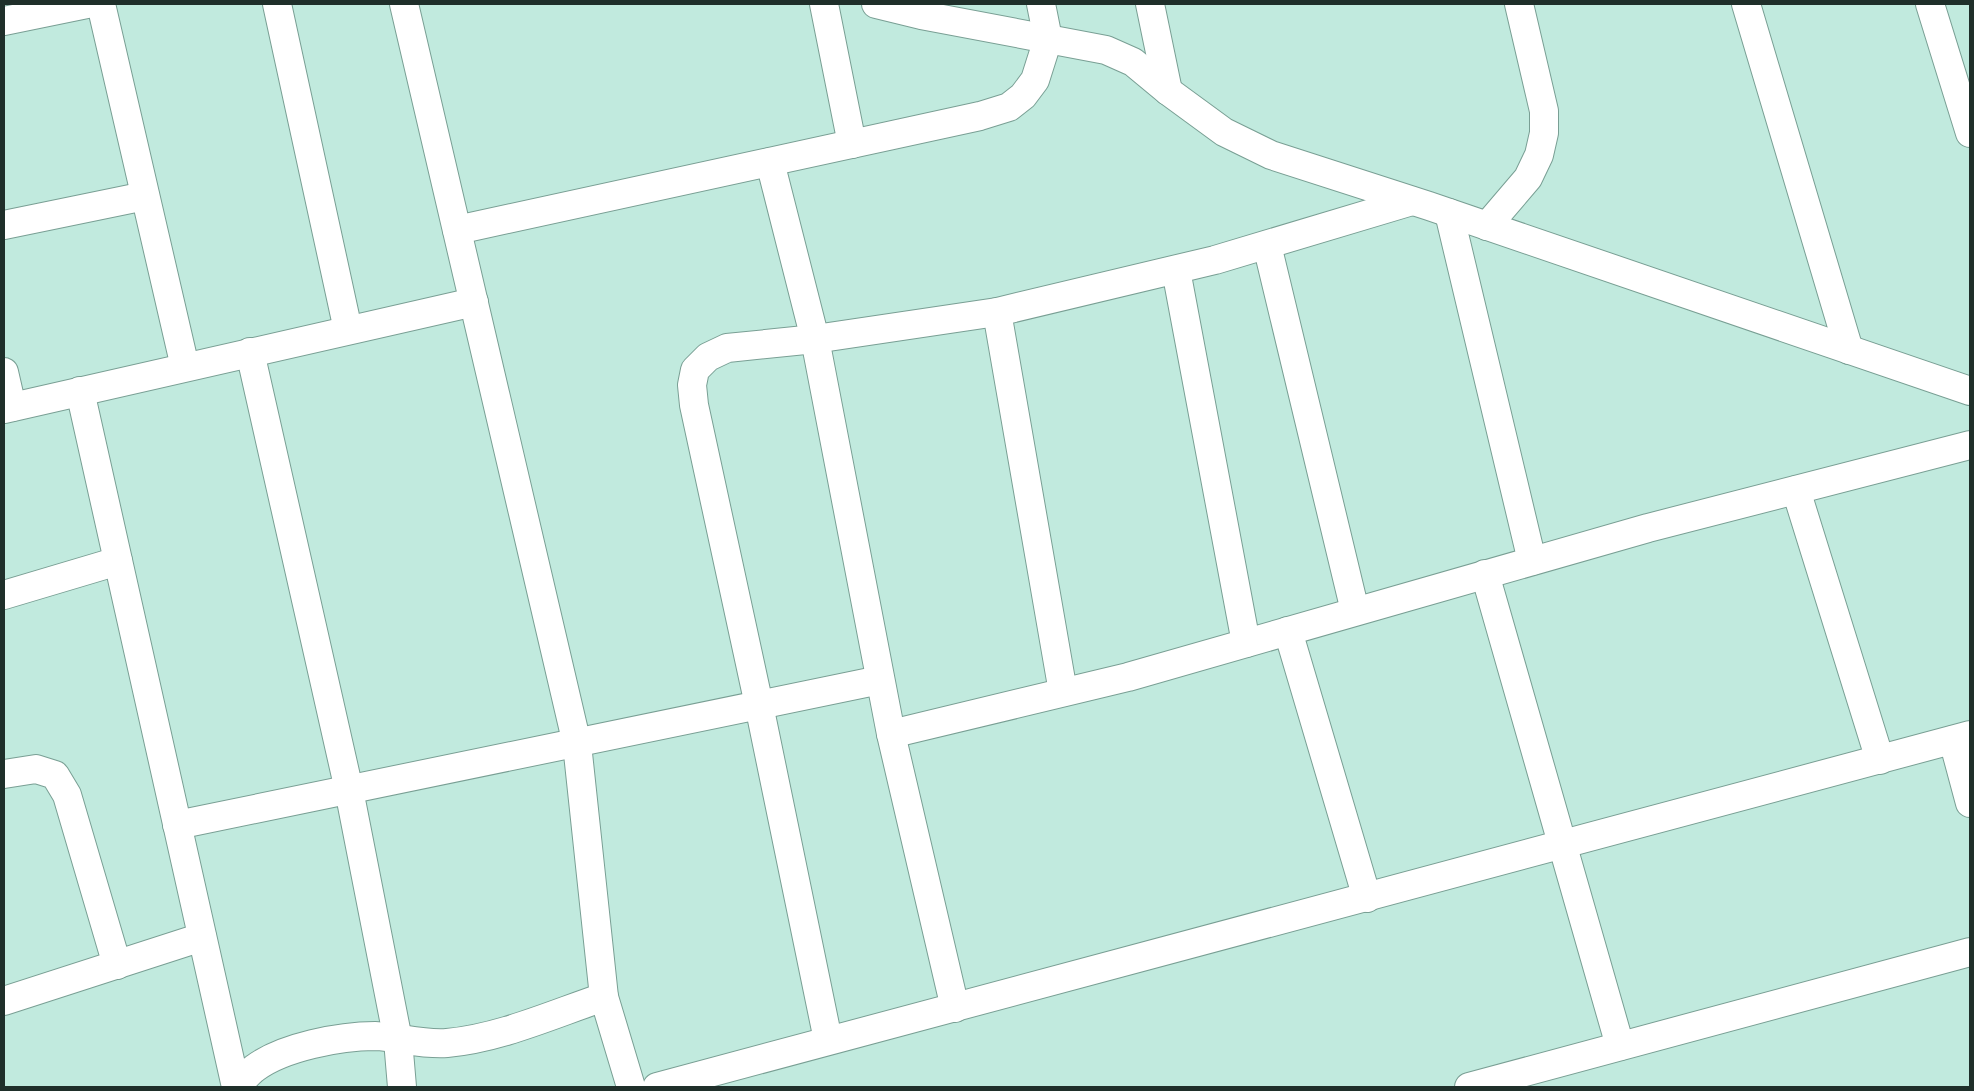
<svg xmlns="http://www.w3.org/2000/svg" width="1974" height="1091" viewBox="0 0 1974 1091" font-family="Figtree,sans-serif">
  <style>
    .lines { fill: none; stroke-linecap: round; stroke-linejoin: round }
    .minor-casing { stroke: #799f94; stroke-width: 30 }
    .minor { stroke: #fff; stroke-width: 28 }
  </style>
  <rect width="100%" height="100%" fill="#c1eade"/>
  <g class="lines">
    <!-- minor casing -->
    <g class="minor-casing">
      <g id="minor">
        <path d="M101 4 185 367"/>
        <path d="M277 4 348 330"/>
        <path d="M404 4 577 744 604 997 631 1087"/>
        <path d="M824 4 852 144"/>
        <path d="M876 4 921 15 1106 50 1133 62 1168 91 1224 132 1271 155 1429 206 1970 391"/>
        <path d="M1150 4 1168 91"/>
        <path d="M1746 4 1849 350"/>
        <path d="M1930 4 1970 133"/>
        <path d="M4 21 87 4"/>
        <path d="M770 162 815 339 891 734 955 1008"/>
        <path d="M1449 213 1532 561"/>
        <path d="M4 225 145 196"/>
        <path d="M1487 226 1528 178 1539 155 1544 133V111L1519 4"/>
        <path d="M457 230 980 116 1009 107 1023 96 1035 80 1048 39 1041 4"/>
        <path d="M1267 245 1355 611"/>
        <path d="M1176 270 1246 643"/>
        <path d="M997 312 1063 692"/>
        <path d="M250 352 349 790 398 1040 402 1087"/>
        <path d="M4 372 12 407"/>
        <path d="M80 391 236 1087"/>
        <path d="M4 409 474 302"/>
        <path d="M1796 490 1880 760"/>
        <path d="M1485 574 1620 1046"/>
        <path d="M4 595 118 561"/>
        <path d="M1288 631 1367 898"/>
        <path d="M891 734 1128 677 1648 528 1970 445"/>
        <path d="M1953 740 1970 803"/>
        <path d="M4 774 36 769 55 775 67 795 117 965"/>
        <path d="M177 825 880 680"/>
        <path d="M4 1001 202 937"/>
        <path d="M828 1040 759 705 694 405 692 385 695 370 708 357 727 348 815 339 997 312 1215 260 1412 201"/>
        <path d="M236 1087C242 1081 248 1073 255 1068 283 1047 340 1036 375 1036 399 1037 422 1045 447 1043 501 1038 553 1014 604 997"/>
        <path d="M657 1087 1970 735"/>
        <path d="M1469 1087 1970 952"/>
      </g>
    </g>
    <!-- minor -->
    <use href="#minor" class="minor"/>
  </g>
  <!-- border -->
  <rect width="1974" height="1091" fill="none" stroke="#1f2f2a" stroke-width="10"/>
</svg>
